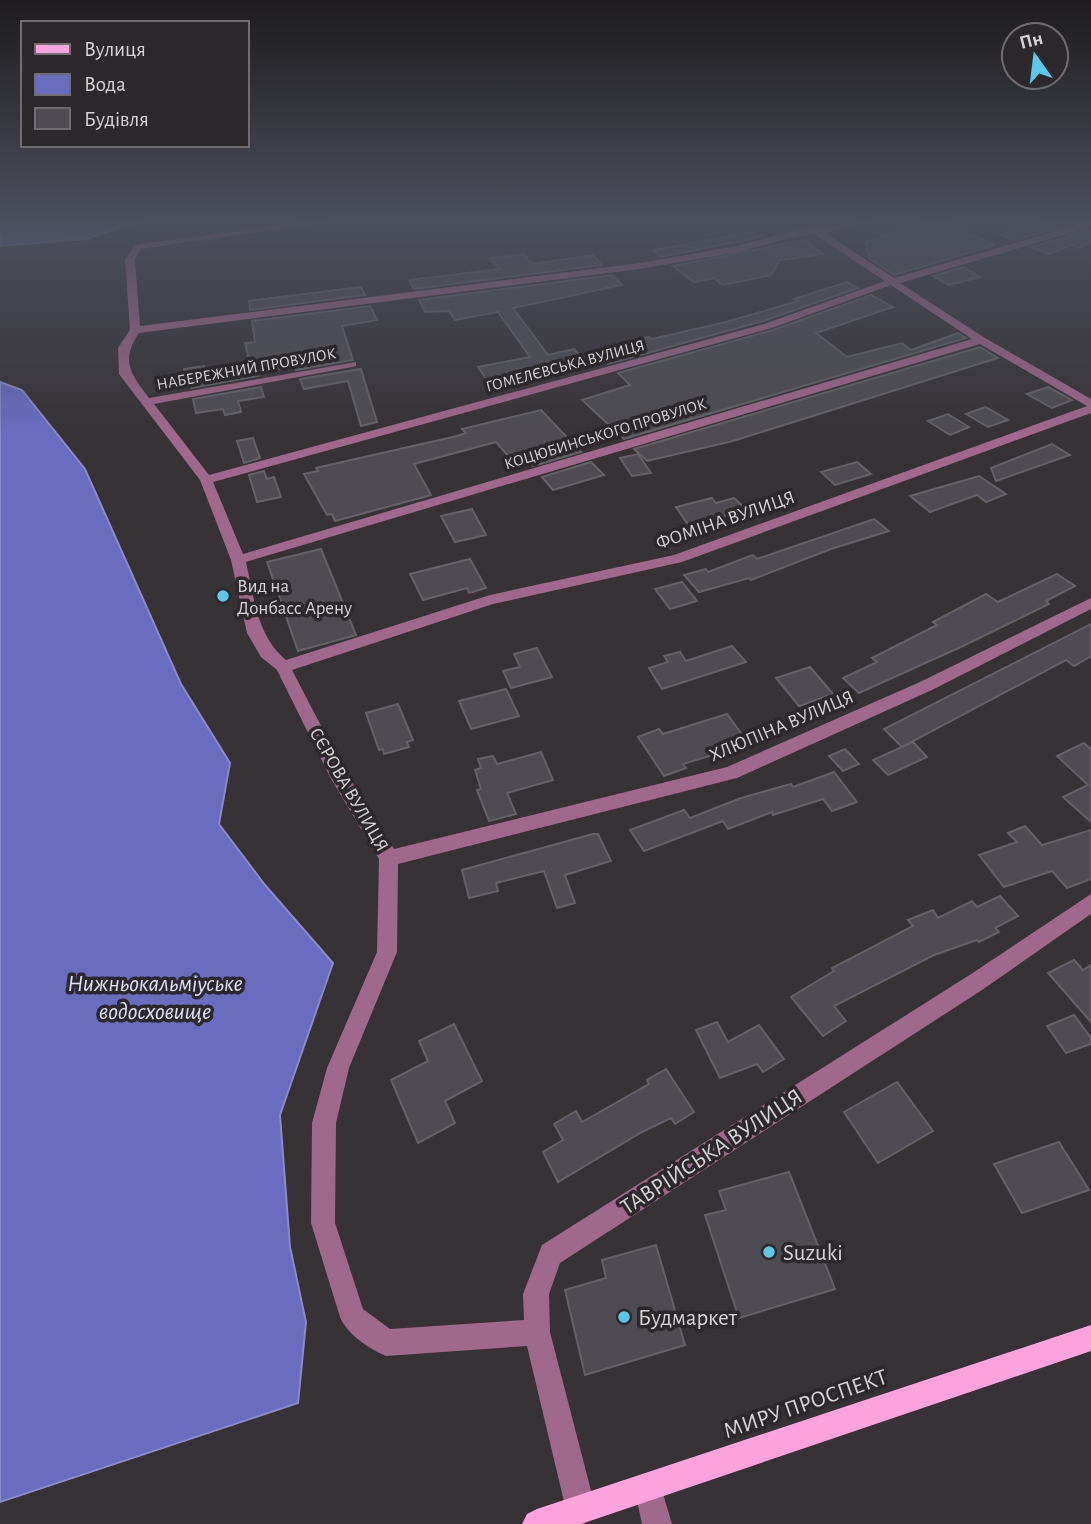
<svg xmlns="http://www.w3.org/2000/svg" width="1091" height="1524" viewBox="0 0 1091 1524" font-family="'Alegreya Sans',sans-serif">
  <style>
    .water { fill: #6a6cc0; stroke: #8a8bc7; stroke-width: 2 }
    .building { fill: #4e4c52; stroke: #646268; stroke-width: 2 }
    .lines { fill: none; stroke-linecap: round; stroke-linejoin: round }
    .minor { fill: #a0688a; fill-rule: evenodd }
    .major { fill: #fea3db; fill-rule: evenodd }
    .poi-dot { fill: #5ac8e6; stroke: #2c282c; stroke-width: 2.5 }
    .labels { text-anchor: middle; stroke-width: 7; stroke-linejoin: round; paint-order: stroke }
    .far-street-label { font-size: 16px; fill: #d6d4d7; stroke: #2c282c }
    .street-label { font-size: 19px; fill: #d6d4d7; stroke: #2c282c }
    .poi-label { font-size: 19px; fill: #d6d4d7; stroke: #2c282c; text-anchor: start }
    .near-street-label { font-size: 23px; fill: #d6d4d7; stroke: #2c282c }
    .near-poi-label { font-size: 23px; fill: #d6d4d7; stroke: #2c282c; text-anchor: start }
    .near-water-label { font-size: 24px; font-style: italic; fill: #dee1f8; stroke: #2c282c }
  </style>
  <rect width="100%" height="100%" fill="#363236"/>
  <!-- water -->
  <g class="water">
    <path d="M0 221H142L86 239 0 246Z"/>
    <path d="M0 382 22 390 85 469 181 684 230 763 219 824 265 885 333 963 280 1115 290 1247 306 1322 298 1403 0 1502Z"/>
  </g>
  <!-- building -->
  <g class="building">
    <path d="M935 221H942L995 245 894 275 870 259 865 242Z"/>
    <path d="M1049 221H1082L1014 240 1000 235Z"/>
    <path d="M1091 230V242L1079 248 1072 245 1049 254 1031 247Z"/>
    <path d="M752 232 760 237 661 257 653 250Z"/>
    <path d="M804 240 823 254 780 260 771 275 723 285 714 278 694 282 673 266Z"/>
    <path d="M524 254 533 264 593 255 602 265 414 289 409 280 500 269 490 258Z"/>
    <path d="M963 267 980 277 949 285 933 276Z"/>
    <path d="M612 275 622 285 513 308 548 355 574 349 587 362 488 382 478 367 530 357 498 312 455 320 449 311 425 312 419 300Z"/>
    <path d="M847 282 858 288 763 321 608 364 596 353 648 337 652 339 726 322 798 301 794 299Z"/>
    <path d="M361 287 365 295 250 310 249 301Z"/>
    <path d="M871 295 893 307 816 333 847 357 902 343 911 350 958 333 966 338 624 439 582 400 630 385 618 373 773 330Z"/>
    <path d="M370 306 377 320 342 326 353 360 296 370 295 366 257 373 258 376 191 388 184 369 204 366 205 370 249 361 245 343 255 342 252 321Z"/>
    <path d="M980 347 998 358 733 441 647 461 634 449Z"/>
    <path d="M361 369 377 422 361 426 348 381 304 389 300 379Z"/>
    <path d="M261 387 264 397 238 401 241 412 225 415 223 409 196 413 193 399Z"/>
    <path d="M1048 387 1061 394 1072 400 1052 408 1027 394Z"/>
    <path d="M985 407 989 409 1008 420 988 427 966 414Z"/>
    <path d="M541 410 581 452 533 466 529 461 516 465 496 442 414 464 431 495 335 521 332 514 327 515 304 474 318 471 316 468 457 436 466 433 462 429Z"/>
    <path d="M948 414 969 427 950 435 928 421Z"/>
    <path d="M253 438 260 458 244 463 237 441Z"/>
    <path d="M1052 444 1070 455 996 481 991 468Z"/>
    <path d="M638 454 651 473 632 476 620 458Z"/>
    <path d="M591 462 604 475 553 490 542 477Z"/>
    <path d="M857 462 871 474 835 485 821 472Z"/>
    <path d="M264 471 267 479 274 477 281 497 257 502 249 475Z"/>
    <path d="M979 476 1006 494 986 502 977 495 930 512 910 496Z"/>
    <path d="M712 498 716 503 734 498 747 510 689 526 676 507Z"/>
    <path d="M472 509 486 535 455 542 441 516Z"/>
    <path d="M874 519 889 531 831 549 751 580 749 578 699 592 684 575 706 569 708 572 753 555 757 559Z"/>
    <path d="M321 549 356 635 298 651 267 562Z"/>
    <path d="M470 559 486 588 469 593 467 588 423 600 410 574Z"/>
    <path d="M1057 574 1075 586 1046 601 1049 604 963 646 859 693 843 678 877 662 872 658 937 625 933 622 986 594 998 602Z"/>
    <path d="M682 582 697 601 670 609 655 589Z"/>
    <path d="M1091 624V656L1074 666 1066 660 902 747 884 729Z"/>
    <path d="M732 646 746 662 662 689 649 668 668 662 664 656 680 652 686 661Z"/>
    <path d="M537 648 552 677 511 688 503 671 520 667 514 654Z"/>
    <path d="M810 667 833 694 799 706 776 678Z"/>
    <path d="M506 689 519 716 471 729 459 701Z"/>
    <path d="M398 704 413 740 407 742 409 747 384 754 383 749 379 750 366 713Z"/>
    <path d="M727 714 749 744 683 764 686 768 664 776 638 737 659 729 663 734Z"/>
    <path d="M913 742 927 757 888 775 873 760Z"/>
    <path d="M1084 743 1091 749V822L1063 797 1088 785 1057 756Z"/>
    <path d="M845 749 859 764 843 771 829 756Z"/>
    <path d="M541 752 553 780 507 793 516 814 489 821 477 790 481 789 475 770 481 768 478 759 493 756 497 764Z"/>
    <path d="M834 772 857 802 832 811 823 799 773 815 772 812 728 829 723 821 644 851 630 830 684 810 690 818 741 798 791 784 793 787Z"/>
    <path d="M1025 826 1042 845 1091 830V879L1067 888 1052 871 1004 887 979 855 1017 842 1008 833Z"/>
    <path d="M593 834H598L611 861 565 875 575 903 557 908 544 871 496 883 498 891 469 898 462 870Z"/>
    <path d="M1000 896 1018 916 995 928 999 932 979 942 977 940 934 955 834 1006 846 1021 823 1036 791 997 834 971 832 968 913 926 908 920 933 910 938 918 972 901 977 907Z"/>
    <path d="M1074 960 1083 970 1091 965V1022L1048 973Z"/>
    <path d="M1074 1015 1091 1038V1044L1066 1053 1047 1026Z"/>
    <path d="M717 1022 728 1042 759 1025 784 1059 763 1072 757 1064 720 1078 696 1030Z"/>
    <path d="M454 1024 482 1081 445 1101 455 1123 418 1143 391 1080 428 1061 419 1041Z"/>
    <path d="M666 1069 694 1112 675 1124 671 1118 642 1132 558 1182 543 1152 563 1140 554 1124 576 1111 582 1122 649 1084 647 1080Z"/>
    <path d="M897 1082 933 1131 878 1163 844 1112Z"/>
    <path d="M1059 1142 1089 1190 1022 1213 994 1164Z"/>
    <path d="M789 1172 835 1289 739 1318 705 1215 726 1210 719 1191Z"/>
    <path d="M656 1245 685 1345 585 1375 565 1290 606 1278 602 1260Z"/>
  </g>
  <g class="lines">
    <!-- minor -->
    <g class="minor">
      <path d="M308 221H332L141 249 135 259 140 326 640 263 737 246 812 226 817 228 872 221 825 233 894 278 1091 221V227L900 283 985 338 1091 399V413L682 562 493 604 292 670 343 768 394 849 727 767 920 682 1091 598V609L932 690 737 778 398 864 397 952 349 1068 336 1123 335 1223 363 1309 390 1329 524 1320 523 1294 542 1245 968 976 1091 894V914L982 990 560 1263 549 1294 550 1332 596 1510 591 1520 583 1524 571 1520 566 1510 527 1346 386 1356C369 1349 347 1334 340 1317L311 1223 312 1123 327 1068 377 952 379 859 330 777 277 670 261 657 247 633 231 560 200 480 119 374 118 348 130 330 125 259 135 245ZM814 234 885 281 764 324 209 475 154 404 352 367 356 366V362L149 398C131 374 120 361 139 333L640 269 738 252 797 236ZM891 285 972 339 243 554 213 482 772 328ZM980 344 1087 406 674 555 490 595 286 660C257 636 254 598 246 562Z"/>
      <path d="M648 1473 658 1477 672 1524H642L634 1487 638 1477Z"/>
    </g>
    <!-- major -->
    <path class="major" d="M1091 1325V1351L581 1524H522L527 1514 537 1509Z"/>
  </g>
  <!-- sky -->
  <linearGradient id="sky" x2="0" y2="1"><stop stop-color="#1e1c1e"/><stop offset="0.51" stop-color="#4c4f5d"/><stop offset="1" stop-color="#4c4f5d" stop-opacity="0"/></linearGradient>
  <rect width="1091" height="434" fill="url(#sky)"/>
  <!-- markers -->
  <g class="poi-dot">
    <circle cx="223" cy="596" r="7"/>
    <circle cx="769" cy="1252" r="7"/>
    <circle cx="624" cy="1317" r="7"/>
  </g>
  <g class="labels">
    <!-- far-street labels -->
    <g class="far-street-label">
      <text transform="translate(565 365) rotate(-15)" y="6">ГОМЕЛЄВСЬКА ВУЛИЦЯ</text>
      <text transform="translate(246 368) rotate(-10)" y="6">НАБЕРЕЖНИЙ ПРОВУЛОК</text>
      <text transform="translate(605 433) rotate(-17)" y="6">КОЦЮБИНСЬКОГО ПРОВУЛОК</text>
    </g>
    <!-- street labels -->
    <g class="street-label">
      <text transform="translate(725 519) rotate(-19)" y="7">ФОМІНА ВУЛИЦЯ</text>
      <text transform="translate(781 725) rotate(-23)" y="7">ХЛЮПІНА ВУЛИЦЯ</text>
      <text transform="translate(350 789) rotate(60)" y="7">СЄРОВА ВУЛИЦЯ</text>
    </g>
    <!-- poi labels -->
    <g class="poi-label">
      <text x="237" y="592">Вид на<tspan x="237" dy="22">Донбасс Арену</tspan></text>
    </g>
    <!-- near-street labels -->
    <g class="near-street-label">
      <text transform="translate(711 1151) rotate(-33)" y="8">ТАВРІЙСЬКА ВУЛИЦЯ</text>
      <text transform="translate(805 1403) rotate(-19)" y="8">МИРУ ПРОСПЕКТ</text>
    </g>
    <!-- near-poi labels -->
    <g class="near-poi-label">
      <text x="783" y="1260">Suzuki</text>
      <text x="638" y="1325">Будмаркет</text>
    </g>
    <!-- near-water labels -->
    <g class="near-water-label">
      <text x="155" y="991">Нижньокальміуське<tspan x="155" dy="28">водосховище</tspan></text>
    </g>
  </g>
  <!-- legend -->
  <rect x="21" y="21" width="228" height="126" fill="#2c282c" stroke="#706d70" stroke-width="2"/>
  <rect x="35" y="44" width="35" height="10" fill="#fea3db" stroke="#706d70" stroke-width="2"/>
  <text x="84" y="56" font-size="21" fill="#d6d4d7">Вулиця</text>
  <rect x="35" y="74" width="35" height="21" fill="#6a6cc0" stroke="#706d70" stroke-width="2"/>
  <text x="84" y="91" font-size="21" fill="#d6d4d7">Вода</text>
  <rect x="35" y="108" width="35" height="21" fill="#4e4c52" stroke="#706d70" stroke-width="2"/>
  <text x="84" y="126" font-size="21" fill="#d6d4d7">Будівля</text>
  <!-- north arrow -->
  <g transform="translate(1035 56) rotate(346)"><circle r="33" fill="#2c282c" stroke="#706d70" stroke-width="2"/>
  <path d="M0-5L12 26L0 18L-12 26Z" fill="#5ac8e6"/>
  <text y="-10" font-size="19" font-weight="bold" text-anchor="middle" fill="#d6d4d7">Пн</text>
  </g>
</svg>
